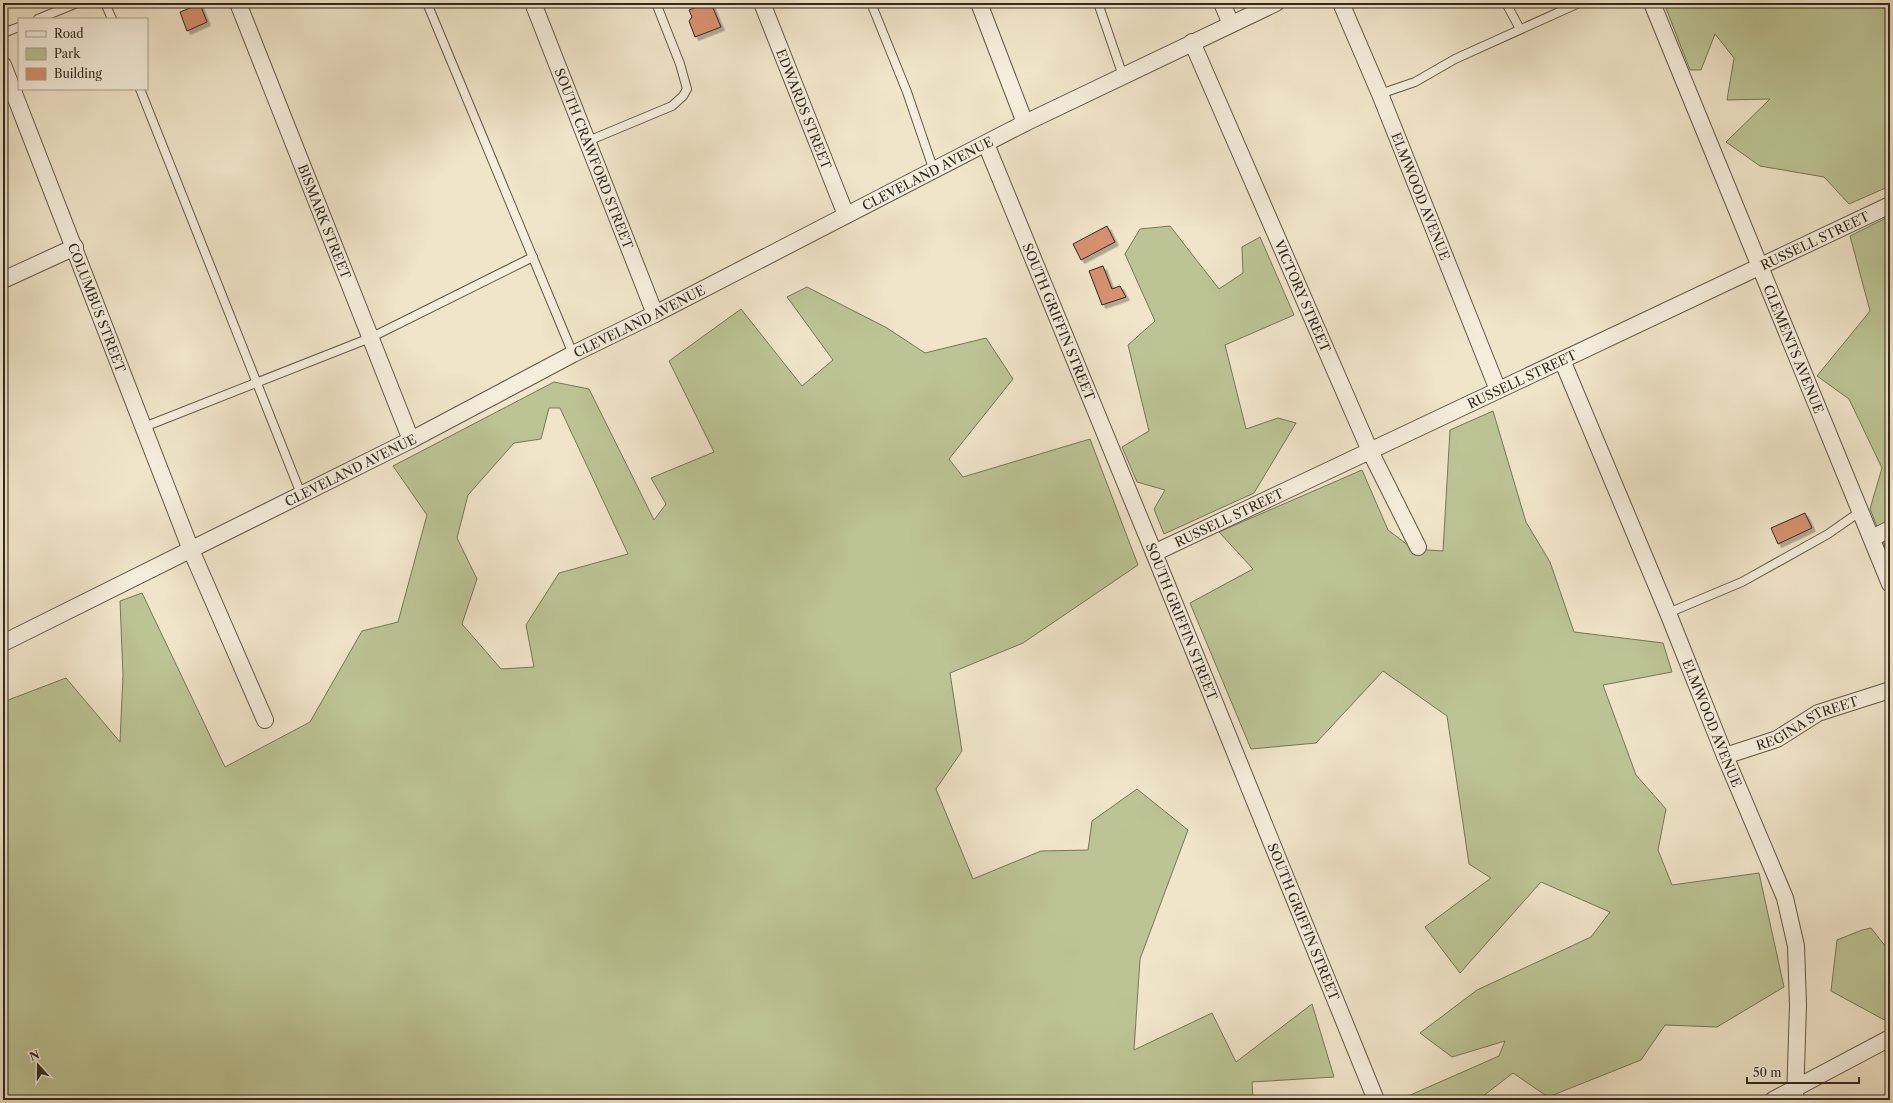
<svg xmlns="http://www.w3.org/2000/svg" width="1893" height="1103" viewBox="0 0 1893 1103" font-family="'Libre Caslon Text',serif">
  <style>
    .green { fill: #bcc495; stroke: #76765a; fill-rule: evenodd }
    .building { fill: #d7916f; stroke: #31291e; filter: url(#shadow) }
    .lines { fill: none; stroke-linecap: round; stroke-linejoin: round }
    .service-casing { stroke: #615849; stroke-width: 10 }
    .minor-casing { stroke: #615849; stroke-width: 18 }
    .service { stroke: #f5eedc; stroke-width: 8 }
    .minor { stroke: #f5eedc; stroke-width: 16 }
    .labels { text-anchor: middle; stroke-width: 3; stroke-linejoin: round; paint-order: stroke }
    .street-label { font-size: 13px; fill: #31291e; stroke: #f5eedc }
  </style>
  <defs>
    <filter id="shadow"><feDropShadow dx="3.5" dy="3.5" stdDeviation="0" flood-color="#0004"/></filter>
  </defs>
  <rect width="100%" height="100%" fill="#f0e5c9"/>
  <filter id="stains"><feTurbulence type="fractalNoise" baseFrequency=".005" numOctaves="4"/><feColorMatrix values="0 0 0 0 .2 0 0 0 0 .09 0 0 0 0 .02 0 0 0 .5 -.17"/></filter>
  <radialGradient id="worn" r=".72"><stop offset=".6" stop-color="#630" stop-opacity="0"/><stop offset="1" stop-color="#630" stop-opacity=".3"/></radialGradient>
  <!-- green -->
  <g class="green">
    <path d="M1664 3H1890V186L1849 204 1824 177 1760 166 1726 142 1770 99 1727 100 1734 58 1715 34 1701 70H1690Z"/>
    <path d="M1890 216V559L1870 509 1882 468 1849 399 1817 376 1870 311 1850 236Z"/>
    <path d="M1170 226 1219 289 1243 273 1242 247 1260 237 1294 315 1225 345 1246 429 1278 418 1296 423 1254 493 1164 534 1154 509 1165 490 1137 482 1122 447 1149 431 1128 345 1155 321 1125 254 1140 229Z"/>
    <path d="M807 287 887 328 925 353 986 338 1013 379 949 459 963 477 1090 439 1138 565 1023 643 950 673 962 751 936 789 973 879 1041 851 1088 850 1092 821 1137 789 1188 830 1140 959 1134 1050 1212 1013 1236 1062 1312 1004 1334 1077 1252 1082 1253 1100H3V702L66 678 120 742 123 675 120 601 142 593 225 767 310 722 362 631 398 622 427 515 393 466 554 382 589 389 654 520 666 504 651 478 714 452 669 361 741 309 802 386 833 360 787 297ZM549 408H560L628 554 559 573 526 625 534 667 501 669 462 624 477 579 457 538 468 495 514 443 541 439Z"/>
    <path d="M1493 411 1526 522 1550 562 1574 632 1663 643 1672 672 1603 685 1636 775 1666 809 1658 850 1672 885 1759 873 1784 987 1717 1027 1665 1025 1641 1060 1548 1097 1513 1073 1478 1100H1399L1499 1056 1505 1041 1452 1057 1420 1033 1477 990 1591 937 1610 912 1541 882 1460 973 1425 927 1491 878 1469 864 1447 716 1383 671 1316 743 1251 749 1190 603 1253 569 1219 532 1362 470 1388 530 1413 549 1443 551 1450 430Z"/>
    <path d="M1871 928 1890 952V1023L1831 991 1837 940 1862 930Z"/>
  </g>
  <!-- building -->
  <g class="building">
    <path d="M707 3H711L721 27 695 37 689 21 692 17 689 10Z"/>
    <path d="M200 4 207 22 187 31 180 12Z"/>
    <path d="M1107 226 1115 242 1081 260 1073 244Z"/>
    <path d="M1103 266 1112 289 1120 286 1126 297 1102 305 1089 271Z"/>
    <path d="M1805 513 1812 528 1778 544 1771 528Z"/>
  </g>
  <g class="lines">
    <!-- service casing -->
    <g class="service-casing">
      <g id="service">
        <path d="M105 3 112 19"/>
        <path d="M427 3 573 354"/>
        <path d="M871 3 907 92 934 171"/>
        <path d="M1098 3 1123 76"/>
        <path d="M1506 3 1520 29"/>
        <path d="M38 19 77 3"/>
        <path d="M3 33 19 27"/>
        <path d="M140 89 301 494"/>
        <path d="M1380 94 1415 82 1455 59 1579 3"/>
        <path d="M588 141 672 106 683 96 687 89 680 64 656 3"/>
        <path d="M144 427 370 338 533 257"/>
        <path d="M1668 613 1742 582 1828 534 1861 511"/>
      </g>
    </g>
    <!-- minor casing -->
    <g class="minor-casing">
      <g id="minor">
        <path id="s1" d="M238 3 411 440"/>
        <path id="s2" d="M533 3 655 314"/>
        <path id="s3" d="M762 3 846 215"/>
        <path d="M979 3 1025 123"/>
        <path d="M1222 3 1231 24"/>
        <path id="s4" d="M1341 3 1380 94 1498 390"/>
        <path id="s5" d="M1652 3 1890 584"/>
        <path id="s6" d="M1192 42 1370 451 1418 547"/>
        <path id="s7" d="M3 65 191 550 265 720"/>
        <path id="s8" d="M986 144 1154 553 1376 1100"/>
        <path d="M3 280 75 247"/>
        <path id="s9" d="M1562 360 1668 613 1725 756 1785 898 1796 946 1798 1005 1795 1100"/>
        <path d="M1872 538 1890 529"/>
        <path id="s10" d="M1154 553 1890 205"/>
        <path id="s11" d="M3 643 411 440 573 354 655 314 1025 123 1276 3"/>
        <path id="s12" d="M1725 756 1777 739 1818 713 1890 690"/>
        <path d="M1773 1100 1890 1038"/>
      </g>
    </g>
    <!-- service -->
    <use href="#service" class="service"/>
    <!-- minor -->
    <use href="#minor" class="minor"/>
  </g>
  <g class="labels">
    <!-- street labels -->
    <g class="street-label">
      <text dy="5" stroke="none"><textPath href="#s3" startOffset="114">EDWARDS STREET</textPath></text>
      <text dy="5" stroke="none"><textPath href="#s2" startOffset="167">SOUTH CRAWFORD STREET</textPath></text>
      <text dy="5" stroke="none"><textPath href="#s11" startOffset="1037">CLEVELAND AVENUE</textPath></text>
      <text dy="5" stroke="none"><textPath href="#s4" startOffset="209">ELMWOOD AVENUE</textPath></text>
      <text dy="5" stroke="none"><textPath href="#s1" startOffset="235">BISMARK STREET</textPath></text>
      <text dy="5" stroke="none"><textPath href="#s10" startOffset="731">RUSSELL STREET</textPath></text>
      <text dy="5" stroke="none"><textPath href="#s6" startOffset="277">VICTORY STREET</textPath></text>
      <text dy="5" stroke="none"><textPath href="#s7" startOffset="260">COLUMBUS STREET</textPath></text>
      <text dy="5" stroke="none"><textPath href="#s11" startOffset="713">CLEVELAND AVENUE</textPath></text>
      <text dy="5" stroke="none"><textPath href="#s8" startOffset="192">SOUTH GRIFFIN STREET</textPath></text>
      <text dy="5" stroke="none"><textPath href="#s5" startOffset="374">CLEMENTS AVENUE</textPath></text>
      <text dy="5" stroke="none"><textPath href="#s10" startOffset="407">RUSSELL STREET</textPath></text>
      <text dy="5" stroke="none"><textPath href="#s11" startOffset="388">CLEVELAND AVENUE</textPath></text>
      <text dy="5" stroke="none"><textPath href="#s10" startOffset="83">RUSSELL STREET</textPath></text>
      <text dy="5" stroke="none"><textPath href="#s8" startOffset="516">SOUTH GRIFFIN STREET</textPath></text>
      <text dy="5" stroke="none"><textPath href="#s9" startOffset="393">ELMWOOD AVENUE</textPath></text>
      <text dy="5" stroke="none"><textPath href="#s12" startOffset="89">REGINA STREET</textPath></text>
      <text dy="5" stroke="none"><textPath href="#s8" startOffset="840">SOUTH GRIFFIN STREET</textPath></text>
    </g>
  </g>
  <!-- margin -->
  <rect width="1893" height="1103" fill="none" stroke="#f0e5c9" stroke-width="16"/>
  <rect x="4" y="4" width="1885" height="1095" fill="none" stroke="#31291e" stroke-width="2"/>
  <rect x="8" y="8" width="1877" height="1087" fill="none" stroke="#31291e"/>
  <!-- legend -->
  <rect x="18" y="18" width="130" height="72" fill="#f5eedc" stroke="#a79f90"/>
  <rect x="26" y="31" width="20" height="6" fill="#f5eedc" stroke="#a79f90"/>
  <text x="54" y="38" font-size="12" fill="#31291e">Road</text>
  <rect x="26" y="48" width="20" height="12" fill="#bcc495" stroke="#a79f90"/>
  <text x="54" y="58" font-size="12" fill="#31291e">Park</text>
  <rect x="26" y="68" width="20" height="12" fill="#d7916f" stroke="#a79f90"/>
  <text x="54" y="78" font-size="12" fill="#31291e">Building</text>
  <!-- north arrow -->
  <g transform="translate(38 1065) rotate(339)" stroke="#f5eedc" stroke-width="3" paint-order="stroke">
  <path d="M0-3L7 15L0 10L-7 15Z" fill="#31291e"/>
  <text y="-6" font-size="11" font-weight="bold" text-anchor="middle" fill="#31291e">N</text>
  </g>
  <!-- scale -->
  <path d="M1747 1077v6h112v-6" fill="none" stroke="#31291e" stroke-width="2"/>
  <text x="1753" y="1077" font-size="12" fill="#31291e" stroke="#f5eedc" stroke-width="3" paint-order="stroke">50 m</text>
  <rect width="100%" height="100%" filter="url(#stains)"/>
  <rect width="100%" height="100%" fill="url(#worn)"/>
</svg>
